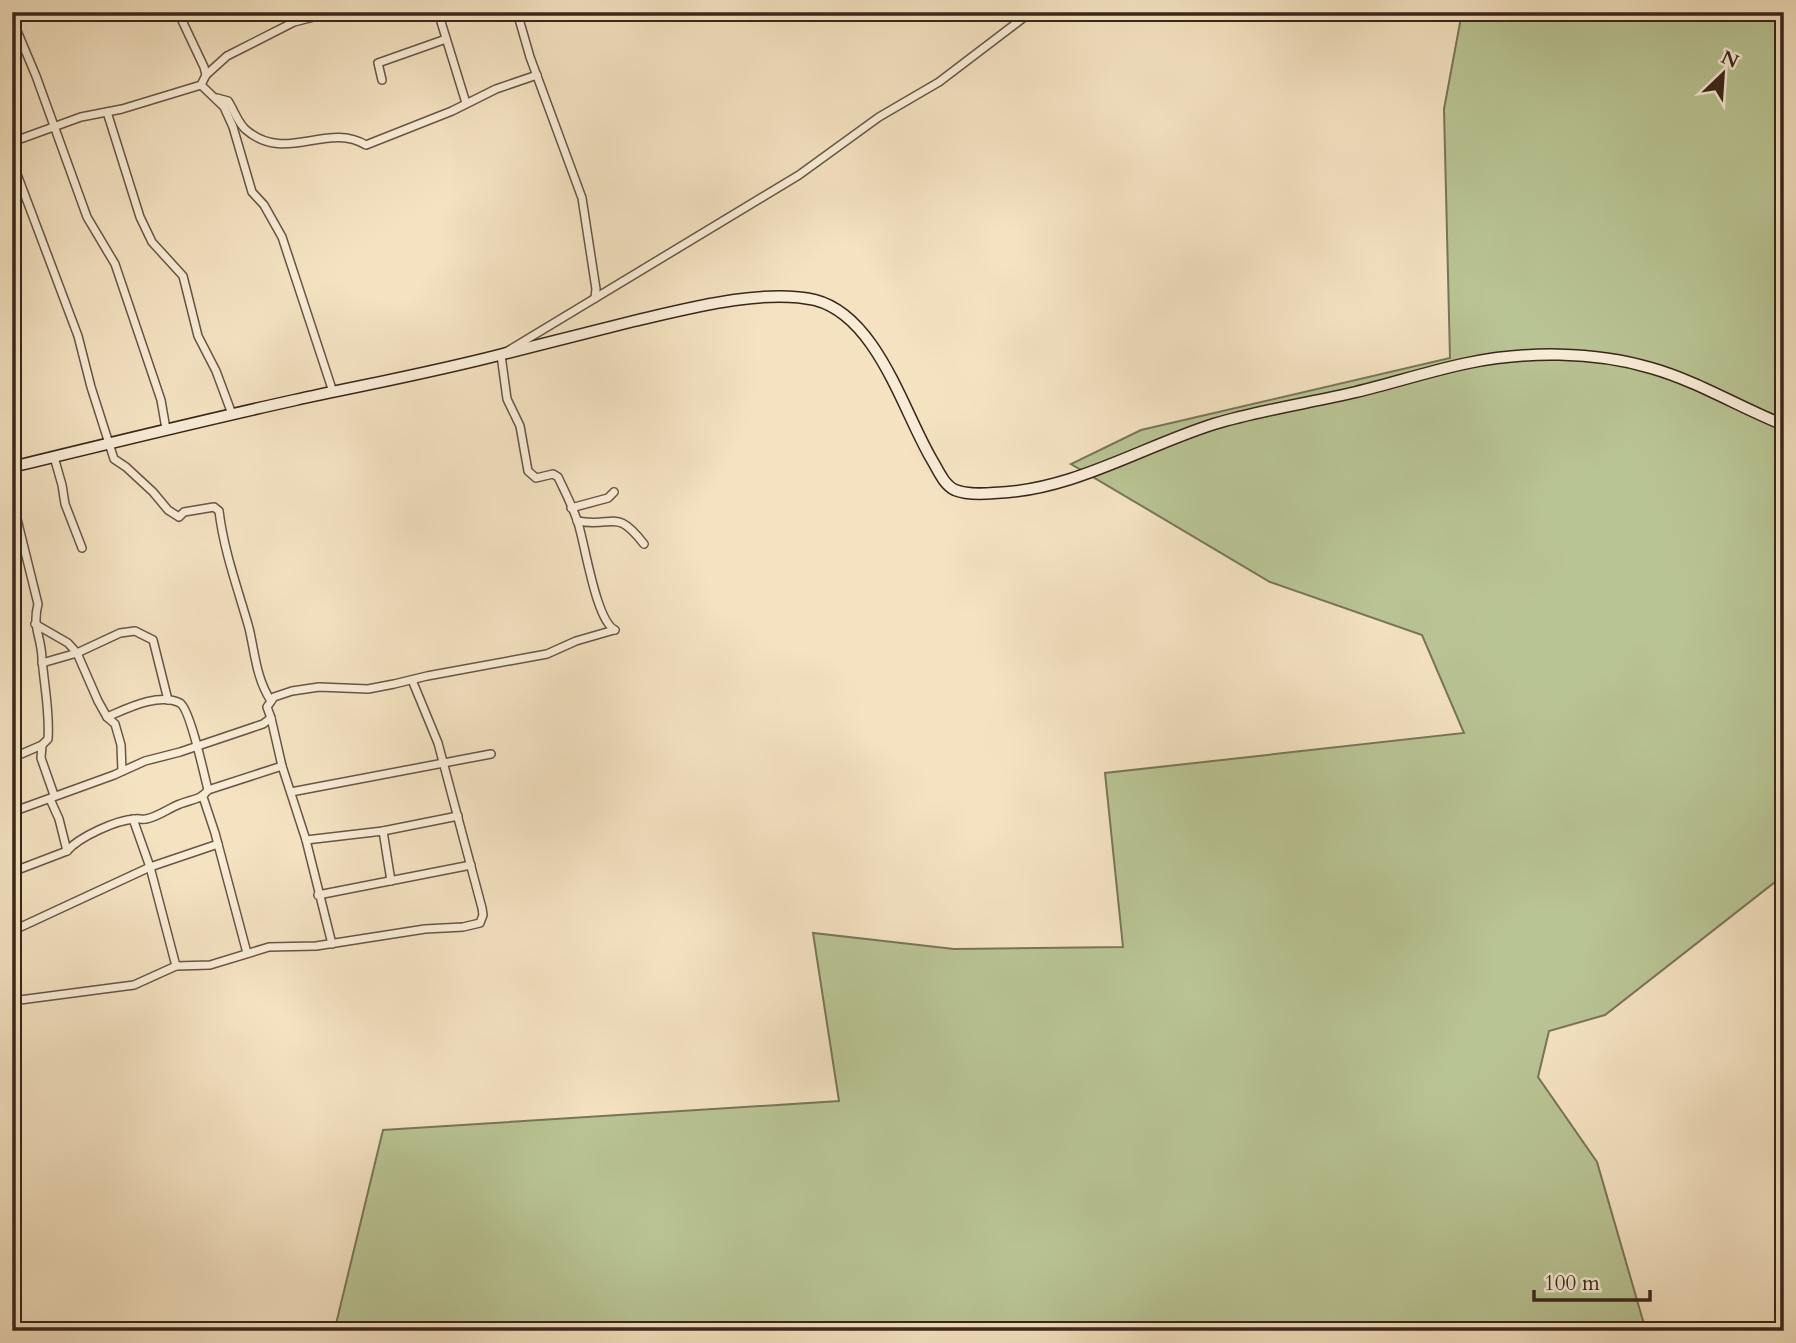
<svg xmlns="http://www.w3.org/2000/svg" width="1796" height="1343" viewBox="0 0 1796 1343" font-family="Cardo,serif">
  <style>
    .green { fill: #b9c494; stroke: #797558; stroke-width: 2 }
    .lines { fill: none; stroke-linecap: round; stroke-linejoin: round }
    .stream { stroke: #777f7d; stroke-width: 2.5 }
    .minor-casing { stroke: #685544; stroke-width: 10 }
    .secondary-casing { stroke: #39261b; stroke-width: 13 }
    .minor { stroke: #f8ecd7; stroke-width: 7 }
    .secondary { stroke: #f8ecd7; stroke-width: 10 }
  </style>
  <rect width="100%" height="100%" fill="#f4e2c1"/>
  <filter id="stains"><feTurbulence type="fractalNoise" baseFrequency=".00286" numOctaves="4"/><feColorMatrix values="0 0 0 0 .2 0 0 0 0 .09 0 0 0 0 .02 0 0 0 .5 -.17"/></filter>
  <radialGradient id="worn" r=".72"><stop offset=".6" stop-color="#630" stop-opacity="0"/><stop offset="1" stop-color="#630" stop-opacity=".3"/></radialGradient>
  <!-- green -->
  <path class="green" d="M1462 12H1784V875L1605 1015 1549 1031 1538 1077 1597 1162 1646 1331H333L336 1324 383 1130 839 1101 813 933 954 949 1123 947 1105 773 1464 733 1422 635 1270 582 1071 464 1141 430 1450 358 1444 109Z"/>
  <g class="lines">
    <!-- stream -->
    <path class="stream" d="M1779 12 1784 25"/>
    <!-- minor casing -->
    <g class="minor-casing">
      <g id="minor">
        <path d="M129 12 130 15"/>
        <path d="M438 12 466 103"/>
        <path d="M517 12 530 57 582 198 596 289 595 298"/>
        <path d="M12 19 36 76 87 217 115 264 161 400 166 429"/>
        <path d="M206 75 227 56 294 22 333 12"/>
        <path d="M382 80 378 63 446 39"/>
        <path d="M201 85 224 107 233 127 252 192 264 205 282 237 333 392"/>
        <path d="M217 98 228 101C234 110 237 121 245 129 285 165 327 121 366 145L452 111 496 89 537 75"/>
        <path d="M107 112 140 217 152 242 183 276 198 336 216 371 232 414"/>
        <path d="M12 142 81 117 122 109 201 85 206 75 204 67 178 12"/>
        <path d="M12 161 78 336 91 387 114 459 126 467 153 492 168 510 179 517 184 512 214 507 219 511C224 552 238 589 249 628 255 653 256 678 271 701"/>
        <path d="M54 457 62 485 65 504 82 548"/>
        <path d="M12 499 38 604C32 628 41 635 42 658 44 685 50 712 48 739L42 745 41 758 54 795"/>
        <path d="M571 508 608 498 614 492"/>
        <path d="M577 521C615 528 615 507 644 544"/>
        <path d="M35 624 68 643 77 653 98 701 107 717 115 724 121 745 122 771"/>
        <path d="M615 630C596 621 585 544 578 523 573 507 565 492 558 477L553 474 536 478 528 471 520 426 507 399 501 355 799 175 879 117 939 82 1031 12"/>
        <path d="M42 663 77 653 120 633 135 631 153 640 168 700"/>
        <path d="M107 717C126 709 159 692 180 703 190 709 204 774 208 790"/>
        <path d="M271 718 282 766 306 840 332 944"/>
        <path d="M12 758 42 745"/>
        <path d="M291 792 491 754"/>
        <path d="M203 797 215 833 247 953"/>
        <path d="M50 799 59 819 67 851"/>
        <path d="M12 812 114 775 145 761 180 752 263 724 271 718 267 707 274 697 292 691 319 687 368 689 394 684 427 676 547 654 576 641 614 630"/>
        <path d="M133 819 150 867 176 966"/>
        <path d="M383 831 391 881"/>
        <path d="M306 840 383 831 458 816"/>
        <path d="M12 872 67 851C79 837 116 820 135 819 138 818 142 820 146 819 158 817 169 808 180 804 192 799 201 800 208 790L282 766"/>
        <path d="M318 895 471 865"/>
        <path d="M12 931 150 867 218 844"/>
        <path d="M12 943 15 972 12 981"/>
        <path d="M12 1001 134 985 176 966 210 965 269 947 316 946 425 929 463 927 480 923 483 915 482 908 438 743 412 680"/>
      </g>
    </g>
    <!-- secondary casing -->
    <g class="secondary-casing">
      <path id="secondary" d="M12 467C106 444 200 421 295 400 364 385 434 372 503 354 546 343 590 332 634 321 686 309 763 288 815 300 877 316 903 411 932 460 938 470 944 485 955 490 965 494 983 494 994 493 1072 491 1141 447 1214 424 1260 410 1309 403 1356 392 1393 383 1430 371 1468 363 1525 351 1594 351 1651 368 1697 381 1739 407 1784 425"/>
    </g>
    <!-- minor -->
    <use href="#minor" class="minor"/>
    <!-- secondary -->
    <use href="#secondary" class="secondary"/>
  </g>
  <!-- margin -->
  <rect width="1796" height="1343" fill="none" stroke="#f4e2c1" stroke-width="42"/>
  <rect x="14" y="14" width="1768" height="1315" fill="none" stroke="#39261b" stroke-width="3.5"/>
  <rect x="21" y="21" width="1754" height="1301" fill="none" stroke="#39261b" stroke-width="2"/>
  <!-- north arrow -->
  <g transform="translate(1723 74) rotate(25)" stroke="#f8ecd7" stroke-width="5" paint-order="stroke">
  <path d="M0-5L12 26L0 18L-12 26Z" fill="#39261b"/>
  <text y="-10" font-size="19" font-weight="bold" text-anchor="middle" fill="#39261b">N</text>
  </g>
  <!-- scale -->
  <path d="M1534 1290v10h116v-10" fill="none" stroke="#39261b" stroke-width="3.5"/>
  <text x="1544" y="1290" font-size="21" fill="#39261b" stroke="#f8ecd7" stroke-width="5" paint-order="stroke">100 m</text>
  <rect width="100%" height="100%" filter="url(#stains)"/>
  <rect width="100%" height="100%" fill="url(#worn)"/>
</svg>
